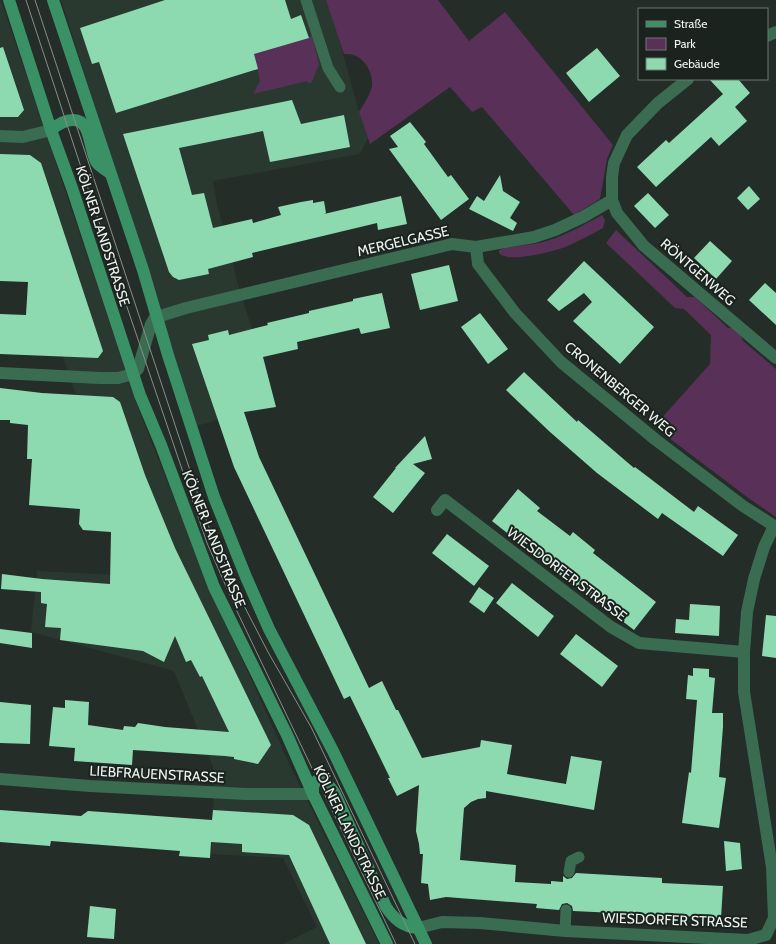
<svg xmlns="http://www.w3.org/2000/svg" width="776" height="944" viewBox="0 0 776 944" font-family="Cabin,sans-serif">
  <style>
    .built { fill: #2a3930 }
    .green { fill: #583058 }
    .building { fill: #8edab0 }
    .lines { fill: none; stroke-linecap: round; stroke-linejoin: round }
    .lane { stroke: #3a6c51; stroke-width: 11 }
    .street { stroke: #3a6c51; stroke-width: 12 }
    .secondary { stroke: #3b9166; stroke-width: 12 }
    .tram { stroke: #878e8a; stroke-width: 1 }
    .labels { text-anchor: middle; stroke-width: 4; stroke-linejoin: round; paint-order: stroke }
    .street-label { font-size: 14px; fill: #eff4f1; stroke: #1a231e }
  </style>
  <rect width="100%" height="100%" fill="#242d27"/>
  <!-- built -->
  <g class="built">
    <path d="M0 0H1L140 413 209 586 293 772 379 944H283L317 927 283 858 211 854 215 772 174 671 31 632 37 571 137 576 0 170Z"/>
    <path d="M61 0H326L336 29 359 112 368 138 360 154 213 181 217 204 233 262 236 278 275 402 197 426Z"/>
  </g>
  <!-- green -->
  <g class="green">
    <path d="M326 0H438L469 41 505 12 613 145 607 159 600 199 574 215 482 107 472 112 450 87 370 144 359 112C363 105 368 98 371 90 375 78 368 62 356 56 353 54 348 54 344 54Z"/>
    <path d="M312 36 319 64 312 82 308 83 307 81 253 94 260 81 254 54Z"/>
    <path d="M602 215 605 220 603 228C592 234 581 240 570 245 558 251 507 264 499 253V250C512 245 526 246 539 243 562 238 581 226 602 215Z"/>
    <path d="M616 230 687 297H695L728 328H732L741 336 743 341 776 369V517L747 497 669 438 659 421 710 364 711 335 684 309 675 308 606 243Z"/>
  </g>
  <!-- building -->
  <g class="building">
    <path d="M165 0H285L291 19 301 15 309 38 254 54 258 69 116 113 99 62 92 64 80 28Z"/>
    <path d="M3 47 24 110 18 117H0V48Z"/>
    <path d="M597 48 620 76 589 102 566 73Z"/>
    <path d="M709 79H738L750 93 735 107 747 121 719 146 711 137 656 187 637 167 666 140 669 143 723 94Z"/>
    <path d="M292 100 301 124 344 115 350 147 270 162 263 131 179 148 192 195 204 193 213 228 252 219 253 223 281 215 278 207 301 202 313 200V203L324 201 326 213 324 214 401 196 407 224 378 230 377 223 252 253 253 257 208 269 209 274 179 280 173 277 169 272 123 134Z"/>
    <path d="M410 122 426 142 424 144 448 177 451 175 469 199 441 220 389 149 398 147 390 136Z"/>
    <path d="M0 154 30 155 41 163 103 351 98 358 0 354V314L26 315 28 282 0 281Z"/>
    <path d="M500 175 503 191 520 202 510 218 517 223 513 231 469 209 477 196 484 201Z"/>
    <path d="M749 186 760 199 748 210 737 198Z"/>
    <path d="M648 193 669 215 655 228 634 206Z"/>
    <path d="M710 241 732 261 716 279 694 258Z"/>
    <path d="M584 261 654 327 620 364 573 321 592 302 584 293 559 311 547 300Z"/>
    <path d="M449 265 458 301 420 310 411 274Z"/>
    <path d="M765 283 776 293V325L749 300Z"/>
    <path d="M382 293 390 328 361 334 359 328 297 342 298 349 263 357 276 407 244 412 259 457 369 688 382 681 396 710H398L422 758 480 747 481 740 512 745 507 774 566 784 571 756 602 761 594 810 486 791V798L478 799 471 802 464 808 460 860 516 865 515 882 551 884V881L563 882V876L567 879 572 878 576 873 662 878V883L723 886 721 918 573 911 572 906 567 903 562 904 559 910 536 908 537 904 446 897 430 900 428 884 421 883 423 854H420L419 844 416 831 419 785 397 796 388 778H390L350 696 344 699 234 467 192 344 209 340 208 335 228 330 229 335 268 325 267 323 309 313V311L353 301V299Z"/>
    <path d="M480 313 508 349 488 364 461 327Z"/>
    <path d="M524 372 577 422 578 420 634 468 635 467 694 512 698 506 738 535 723 556 662 513 658 519 597 473 550 432 506 390Z"/>
    <path d="M0 388 42 393 113 397 120 402 145 475 175 548 271 745 258 764 234 759V757L225 756 133 750 132 765 74 761 75 748 49 746 53 707 65 708V700L89 702 88 725 123 730 124 726 135 727 138 723 165 727 229 732 202 676 200 677 191 660 186 662 175 636 164 662 143 651 60 640 61 628 45 627 47 604 41 603V592L1 589 2 574 42 579 110 584 111 532 83 530 79 524 80 509 29 505 32 459H27L28 425 10 423V420H0Z"/>
    <path d="M425 436 432 459 413 464 425 473 393 513 373 497 396 468H395Z"/>
    <path d="M518 489 540 508 537 511 570 536 573 532 595 550 593 553 656 602 634 630 570 581 569 582 492 521Z"/>
    <path d="M447 534 489 566 474 586 432 553Z"/>
    <path d="M512 583 554 616 538 637 496 603Z"/>
    <path d="M479 587 494 598 484 613 469 602Z"/>
    <path d="M690 604 720 606 719 636 675 633 676 619 689 620Z"/>
    <path d="M766 615 776 616V658L762 656Z"/>
    <path d="M0 629 32 633V648L0 643Z"/>
    <path d="M576 634 618 666 602 687 560 654Z"/>
    <path d="M693 668 709 669V677L715 678 712 713H723V727L719 777 726 778 719 828 682 823 689 772 691 773 697 700 686 699 688 675 693 676Z"/>
    <path d="M0 702 31 705 30 744 0 743Z"/>
    <path d="M0 810 81 816 88 811 212 820 213 810 293 815 309 825 366 944H330L289 855 242 852V844L211 842 210 858 179 856 180 851 51 841 50 846 0 842Z"/>
    <path d="M724 841 740 843 742 869 726 871Z"/>
    <path d="M90 906 116 909 114 939 87 937Z"/>
  </g>
  <g class="lines">
    <!-- lane -->
    <g class="lane">
      <path d="M306 0 328 68 340 87"/>
      <path d="M569 872 571 861 579 857"/>
      <path d="M565 931 566 910"/>
    </g>
    <!-- street -->
    <g class="street">
      <path d="M767 36 776 32"/>
      <path d="M688 79 658 103 627 135 614 163 612 177V200L617 213 622 219 644 246 776 358"/>
      <path d="M0 136 23 137 51 130"/>
      <path d="M476 247 478 264 515 313 561 362 656 440 743 506 776 527"/>
      <path d="M0 373 100 378H118L133 374 138 369 151 324 154 319 157 317 186 308 452 244 476 247 534 237 555 230 583 217 612 200"/>
      <path d="M437 510 445 500 611 627 639 643 744 652"/>
      <path d="M0 779 90 786 246 794H313"/>
      <path d="M418 928 442 922 480 923 565 931 748 940 766 935 774 918 772 867 744 692V652L747 612 754 579 764 547 774 526"/>
    </g>
    <!-- secondary -->
    <g class="secondary">
      <path d="M9 0 51 130 72 188 140 395 161 445 214 587 287 735 313 794 387 944"/>
      <path d="M53 0 143 270 168 355 214 497 246 577 269 629 333 751 426 944"/>
      <path d="M51 130C57 125 64 120 73 120 92 119 89 153 97 163 100 167 106 170 110 173"/>
      <path d="M313 794C313 787 312 784 318 780 326 781 329 786 334 792L386 907C394 919 403 927 418 928"/>
    </g>
    <!-- tram -->
    <g class="tram">
      <path d="M26 0 128 310 207 543 235 607 396 944"/>
      <path d="M35 0 208 525 240 598 268 652 311 727 415 944"/>
    </g>
  </g>
  <g class="labels">
    <!-- street labels -->
    <g class="street-label">
      <text transform="translate(103 236) rotate(72)" y="5">KÖLNER LANDSTRASSE</text>
      <text transform="translate(403 241) rotate(-13)" y="5">MERGELGASSE</text>
      <text transform="translate(698 272) rotate(41)" y="5">RÖNTGENWEG</text>
      <text transform="translate(620 389) rotate(40)" y="5">CRONENBERGER WEG</text>
      <text transform="translate(214 539) rotate(68)" y="5">KÖLNER LANDSTRASSE</text>
      <text transform="translate(567 574) rotate(37)" y="5">WIESDORFER STRASSE</text>
      <text transform="translate(157 774) rotate(3)" y="5">LIEBFRAUENSTRASSE</text>
      <text transform="translate(350 832) rotate(64)" y="5">KÖLNER LANDSTRASSE</text>
      <text transform="translate(675 920) rotate(2)" y="5">WIESDORFER STRASSE</text>
    </g>
  </g>
  <!-- legend -->
  <rect x="638" y="8" width="130" height="72" fill="#1a231e" stroke="#6f7772"/>
  <rect x="646" y="21" width="20" height="6" fill="#3b9166" stroke="#6f7772"/>
  <text x="674" y="28" font-size="12" fill="#eff4f1">Straße</text>
  <rect x="646" y="38" width="20" height="12" fill="#583058" stroke="#6f7772"/>
  <text x="674" y="48" font-size="12" fill="#eff4f1">Park</text>
  <rect x="646" y="58" width="20" height="12" fill="#8edab0" stroke="#6f7772"/>
  <text x="674" y="68" font-size="12" fill="#eff4f1">Gebäude</text>
</svg>
